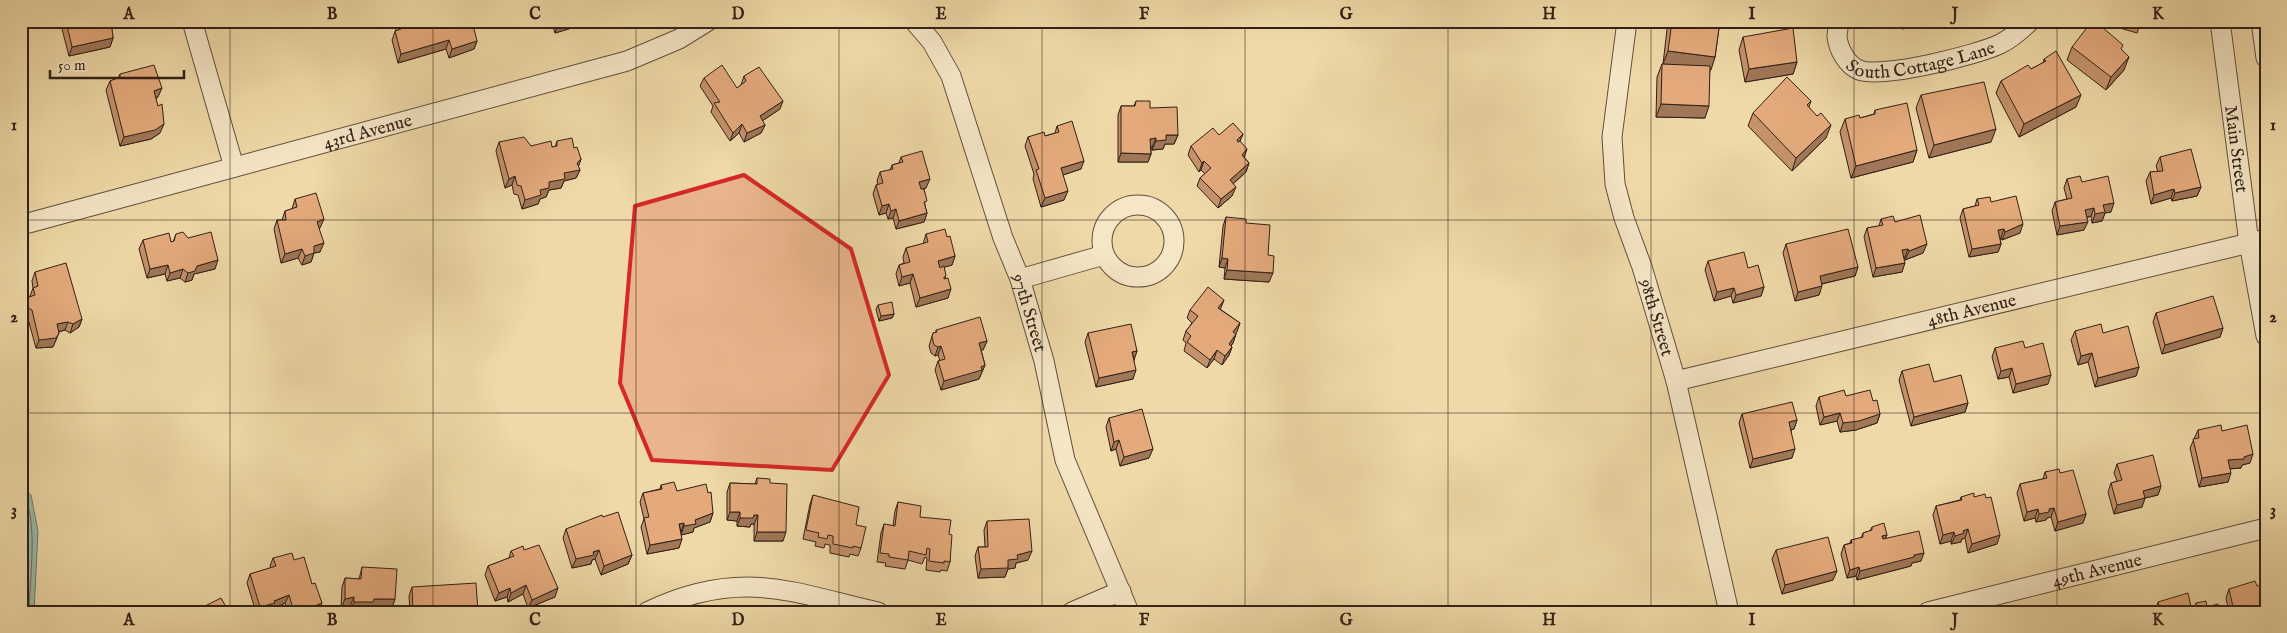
<svg xmlns="http://www.w3.org/2000/svg" width="2287" height="633" viewBox="0 0 2287 633" font-family="'IM FELL English',serif">
  <style>
    .water { fill: #9abaaa; stroke: #707c6f }
    .lines { fill: none; stroke-linecap: round; stroke-linejoin: round }
    .shore { stroke: #666d60; stroke-width: 1 }
    .street-casing { stroke: #614e3b; stroke-width: 21 }
    .street { stroke: #f5e6c6; stroke-width: 19 }
    .wall { fill: #c4926b; stroke: #322017 }
    .shaded-wall { fill: #a07757; stroke: #322017 }
    .building { fill: #e4aa7c; stroke: #322017 }
    .marked { fill: #d62828; fill-opacity: 0.2; stroke: #d62828; stroke-width: 4; stroke-linejoin: round }
    .grid { fill: none; stroke: #322017; stroke-width: 1; stroke-opacity: 0.55 }
    .labels { text-anchor: middle; stroke-width: 4; stroke-linejoin: round; paint-order: stroke }
    .street-label { font-size: 18px; fill: #322017; stroke: #f5e6c6 }
    .neatline { fill: none; stroke: #322017; stroke-width: 2 }
    .grid-label { font-size: 16px; text-anchor: middle; font-weight: bold; fill: #322017 }
  </style>
  <rect width="100%" height="100%" fill="#efd9a8"/>
  <filter id="stains"><feTurbulence type="fractalNoise" baseFrequency=".004" numOctaves="4"/><feColorMatrix values="0 0 0 0 .2 0 0 0 0 .09 0 0 0 0 .02 0 0 0 .5 -.17"/></filter>
  <radialGradient id="worn" r=".72"><stop offset=".6" stop-color="#630" stop-opacity="0"/><stop offset="1" stop-color="#630" stop-opacity=".3"/></radialGradient>
  <!-- water -->
  <path class="water" d="M21 487 31 495 38 531 34 612H21Z"/>
  <g class="lines">
    <!-- shore -->
    <g class="shore">
      <path d="M21 494C40 510 29 586 29 612"/>
      <path d="M21 505 26 532 23 612"/>
    </g>
    <!-- street casing -->
    <g class="street-casing">
      <g id="street">
        <path d="M192 21 234 167"/>
        <path id="s1" d="M914 21 932 42 951 76 1003 238 1020 279 1044 361 1065 460 1129 612"/>
        <path id="s2" d="M1627 21 1612 137 1615 184 1624 218 1642 267 1676 381 1729 612"/>
        <path id="s3" d="M1839 21C1839 26 1837 32 1837 36 1838 49 1847 65 1859 70 1882 79 1977 55 2000 44 2012 38 2021 30 2030 21"/>
        <path id="s4" d="M2220 21 2249 243 2266 336"/>
        <path d="M2261 21 2266 58"/>
        <circle cx="1138" cy="241" r="36"/>
        <path id="s5" d="M21 225 627 61 679 39 708 21"/>
        <path d="M1020 279 1104 255"/>
        <path id="s6" d="M1676 381 2266 239"/>
        <path d="M647 612C678 597 712 587 747 587 791 587 835 603 878 612"/>
        <path d="M1072 612 1121 591"/>
        <path id="s7" d="M1928 612 2266 528"/>
      </g>
    </g>
    <!-- street -->
    <use href="#street" class="street"/>
  </g>
  <!-- wall -->
  <g class="wall">
    <path d="M65 21H111L113 38 110 47 69 56 62 29Z"/>
    <path d="M399 21 477 41 474 49 449 58 446 49 398 63 392 40Z"/>
    <path d="M551 21H577L575 27 555 33Z"/>
    <path d="M1668 21H1720L1715 57 1710 70 1705 118 1656 117 1657 77 1662 64 1672 65 1663 64Z"/>
    <path d="M1900 21H1931L1902 29Z"/>
    <path d="M2096 21H2141L2137 33Z"/>
    <path d="M1743 37 1797 62 1793 74 1745 82 1739 50Z"/>
    <path d="M2072 47 2122 50 2124 70 2106 90 2067 60Z"/>
    <path d="M2044 59 2076 107 2019 137 1996 93 2001 81 2031 69 2043 63Z"/>
    <path d="M120 74 158 97 156 98 160 133 151 139 120 146 106 90 110 81 118 78Z"/>
    <path d="M744 76 780 109 762 121 765 125 761 133 744 142 739 133 730 141 711 112 713 106 700 86 704 78 737 88 741 85Z"/>
    <path d="M1921 95 1991 142 1929 158 1916 108Z"/>
    <path d="M1136 101 1150 108 1178 135 1174 144H1165L1163 149 1152 150V147H1151V154L1148 162H1118V115L1121 106H1134Z"/>
    <path d="M1811 101 1809 107 1826 138 1792 171 1748 126 1753 113Z"/>
    <path d="M1875 110 1917 150 1913 162 1851 178 1840 132 1845 119 1860 118 1874 114Z"/>
    <path d="M1057 126 1081 169 1063 175 1064 200 1041 207 1033 179 1034 174 1025 146 1028 137 1045 136 1055 133Z"/>
    <path d="M1243 134 1240 141 1244 157 1249 163 1246 172 1233 184 1232 196 1218 208 1197 186 1200 178 1205 174 1201 170 1199 172 1188 155 1191 146 1219 135Z"/>
    <path d="M557 141 574 148 581 159 578 166 580 170 576 178 564 181 561 188 549 190 546 197 540 199 538 204 522 209 518 195 514 194 512 185 505 188 496 151 499 142 531 146 552 147H555Z"/>
    <path d="M901 157 926 188 924 189 925 206 927 213 924 222 896 229 893 218 888 219 886 213 879 215 873 194 876 185H878L877 181 880 172 890 170 892 165 899 163Z"/>
    <path d="M2160 157 2201 187 2197 196 2172 201 2171 198 2151 204 2146 181 2150 172H2158L2156 166Z"/>
    <path d="M2067 179 2082 182 2111 212 2105 213 2102 221 2092 223 2091 216 2087 218 2084 230 2057 235 2052 211 2055 202 2067 199 2064 188Z"/>
    <path d="M295 199 320 228H319L320 252 314 253 311 262 302 265 298 258 281 263 274 229 277 220H282L285 211 292 209Z"/>
    <path d="M1977 199 1991 202 2020 233 2002 240 2001 238H2000L2001 244 1998 252 1969 257 1960 218 1963 209 1975 206Z"/>
    <path d="M1226 217 1246 223 1268 255 1269 282 1224 279 1225 268 1219 267 1223 226Z"/>
    <path d="M1881 219 1895 222 1923 253 1905 260V257L1904 258 1902 272 1873 277 1864 237 1867 228 1879 226Z"/>
    <path d="M176 234 215 269 194 274 192 280 185 282 180 278 167 281 165 274 147 278 139 249 143 240 171 242H173Z"/>
    <path d="M926 234 947 237 955 256 952 265 944 267 948 298 916 307 910 283 899 286 896 274 899 265 904 263 903 257 906 248 923 244Z"/>
    <path d="M1786 244 1858 267 1855 276 1822 284 1819 295 1795 301 1783 253Z"/>
    <path d="M1708 261 1748 268 1764 287 1761 296 1733 303 1731 296 1714 301 1705 270Z"/>
    <path d="M35 272 82 319 79 327 70 333 65 330 59 332 53 347 36 348 28 319 25 316 23 310 26 302 30 296 33 288 32 281Z"/>
    <path d="M878 305 894 314 892 318 879 321 876 309Z"/>
    <path d="M1220 309 1240 323 1235 334H1236L1233 343 1231 346 1232 347 1229 355 1222 365 1214 359 1207 368 1184 351 1186 343 1183 340 1186 331 1192 323 1187 318 1190 310Z"/>
    <path d="M2156 313 2223 328 2220 337 2162 354 2153 322Z"/>
    <path d="M936 330 987 341 983 350H981L985 365 979 379 941 390 935 370 938 361H940L938 355 935 356 931 353 929 346 933 333 936 332Z"/>
    <path d="M2075 331 2103 333 2139 367 2136 376 2095 387 2088 362 2078 365 2071 340Z"/>
    <path d="M1088 333 1137 351 1134 359 1133 379 1096 387 1085 342Z"/>
    <path d="M1995 348H2025L2048 384 2013 393 2009 377 1998 379 1992 357Z"/>
    <path d="M1902 371 1968 403 1965 412 1911 426 1899 380Z"/>
    <path d="M1846 396 1873 401 1880 414 1877 423 1856 430 1840 432 1837 421 1820 425 1816 406 1819 397Z"/>
    <path d="M1742 414 1797 420 1794 429 1791 430 1792 458 1750 468 1739 423Z"/>
    <path d="M1109 418 1149 458 1120 466 1116 449 1111 451 1106 427Z"/>
    <path d="M2198 430 2222 431 2250 463 2242 465 2241 468 2230 469 2228 482 2199 487 2190 448Z"/>
    <path d="M2117 464 2161 486 2158 495 2145 498 2142 507 2114 514 2108 492 2111 483 2117 481 2114 473Z"/>
    <path d="M2045 472 2060 473 2086 514 2083 523 2055 531 2051 517 2047 518 2046 520 2036 522 2035 518 2024 521 2017 493 2020 484 2043 479Z"/>
    <path d="M757 478 770 483 783 541H754V524H751L750 527 737 526V521L727 520V492L730 483 755 484Z"/>
    <path d="M661 485 677 491 713 513 710 522 694 528 693 532 681 535 679 548 647 554 641 527 644 519 640 502 643 493 660 489Z"/>
    <path d="M813 495 856 525 861 548 858 556 850 554 849 557 830 553V545L825 544 824 548 815 546 816 542 803 539 810 504Z"/>
    <path d="M1961 497H1974L1997 544 1968 553 1965 538 1962 539 1961 542 1951 544V541L1940 544 1933 515 1936 506 1960 500Z"/>
    <path d="M898 502 920 517 949 534 950 562 947 571 941 570 940 572 926 570 927 558 925 557 922 564 908 560 905 569 885 566 886 563 877 562 881 533 884 524 893 526 895 511Z"/>
    <path d="M603 517 632 555 628 564 601 575 595 559 592 560 591 564 572 568 563 538 566 529Z"/>
    <path d="M987 521 1028 560 1016 563 1015 568 1008 569 1005 577 978 578 975 556 978 547H985L984 530Z"/>
    <path d="M1872 527 1887 535 1885 539 1921 561 1912 563 1911 566 1857 580 1856 576 1847 578 1841 554 1844 545 1850 543 1851 540 1861 538 1863 533 1870 531Z"/>
    <path d="M524 550 555 597 528 608 523 594 508 602 507 597 495 601 485 575 488 566 509 558 511 551Z"/>
    <path d="M1776 550 1833 580 1782 594 1772 559Z"/>
    <path d="M273 558 294 560 319 612H288L285 603 273 609 272 612H256L247 583 250 574 271 568 270 566Z"/>
    <path d="M362 567 395 599 392 607 372 608 370 611H350V606L341 608 342 587 345 578 359 579Z"/>
    <path d="M2257 586 2266 612H2229L2226 598 2229 589Z"/>
    <path d="M412 587 478 612H410L409 596Z"/>
    <path d="M2158 602 2191 607H2195L2196 603 2219 612H2155Z"/>
  </g>
  <!-- shaded-wall -->
  <g class="shaded-wall">
    <path d="M522 21H532L521 24Z"/>
    <path d="M569 21H577L575 27 555 33 558 24Z"/>
    <path d="M1904 21H1931L1902 29Z"/>
    <path d="M113 38 110 47 69 56 72 47Z"/>
    <path d="M449 40 446 49 398 63 401 54Z"/>
    <path d="M477 41 474 49 449 58 452 49Z"/>
    <path d="M1668 51 1715 57 1711 70 1663 64Z"/>
    <path d="M2129 57 2124 70 2106 90 2111 77Z"/>
    <path d="M1797 62 1793 74 1745 82 1749 69Z"/>
    <path d="M162 88 158 97 151 100 154 91Z"/>
    <path d="M2081 95 2076 107 2019 137 2024 124Z"/>
    <path d="M783 101 780 109 756 125 760 116Z"/>
    <path d="M1661 104 1709 106 1705 118 1656 117Z"/>
    <path d="M164 124 160 133 151 139 120 146 124 137Z"/>
    <path d="M742 124 739 133 730 141 733 133Z"/>
    <path d="M765 125 761 133 744 142 747 133Z"/>
    <path d="M1831 125 1826 138 1792 171 1796 158Z"/>
    <path d="M1996 129 1991 142 1929 158 1934 145Z"/>
    <path d="M1243 134 1239 143 1237 140Z"/>
    <path d="M1166 135H1178L1174 144H1165L1163 149 1152 150 1156 141Z"/>
    <path d="M1156 138 1152 147 1147 148 1150 139Z"/>
    <path d="M1247 149 1244 158 1242 155Z"/>
    <path d="M1917 150 1913 162 1851 178 1856 166Z"/>
    <path d="M1121 153 1151 154 1148 162H1118Z"/>
    <path d="M581 159 578 168 580 170 576 178 564 181 561 188 549 190 546 197 540 199 538 204 522 209 525 200 549 182 564 173Z"/>
    <path d="M1084 161 1081 169 1057 177 1061 168Z"/>
    <path d="M1204 161 1201 170 1199 172 1202 163Z"/>
    <path d="M1249 163 1246 172 1227 189 1230 180Z"/>
    <path d="M515 176 512 185 505 188 509 179Z"/>
    <path d="M930 179 926 188 916 191 919 182Z"/>
    <path d="M1236 187 1232 196 1218 208 1221 199Z"/>
    <path d="M2201 187 2197 196 2172 201 2175 193Z"/>
    <path d="M2174 189 2171 198 2151 204 2154 195Z"/>
    <path d="M1068 191 1064 200 1041 207 1045 198Z"/>
    <path d="M2114 203 2111 212 2105 213 2102 221 2092 223 2095 214 2103 205Z"/>
    <path d="M889 204 886 213 879 215 882 206Z"/>
    <path d="M2094 208 2091 216 2081 219 2085 210Z"/>
    <path d="M896 209 893 218 888 219 891 211Z"/>
    <path d="M927 213 924 222 896 229 899 221Z"/>
    <path d="M324 219 320 228 314 231 317 222Z"/>
    <path d="M2088 222 2084 230 2057 235 2060 226Z"/>
    <path d="M2023 224 2020 233 2002 240 2005 232Z"/>
    <path d="M2004 229 2001 238 1995 239 1998 230Z"/>
    <path d="M324 243 320 252 314 253 311 262 302 265 305 256 314 246Z"/>
    <path d="M1927 244 1923 253 1905 260 1909 251Z"/>
    <path d="M2001 244 1998 252 1969 257 1972 249Z"/>
    <path d="M302 249 298 258 281 263 285 254Z"/>
    <path d="M1908 249 1905 257 1899 259 1902 250Z"/>
    <path d="M955 256 952 265 935 270 938 261Z"/>
    <path d="M1222 258 1228 259 1225 268 1219 267Z"/>
    <path d="M218 260 215 269 194 274 192 280 185 282 188 273 197 266Z"/>
    <path d="M1905 263 1902 272 1873 277 1876 268Z"/>
    <path d="M168 265 165 274 147 278 150 269Z"/>
    <path d="M1858 267 1855 276 1816 285 1820 276Z"/>
    <path d="M183 269 180 278 167 281 170 273Z"/>
    <path d="M1227 270 1273 273 1269 282 1224 279Z"/>
    <path d="M913 274 910 283 899 286 902 277Z"/>
    <path d="M1822 286 1819 295 1795 301 1798 292Z"/>
    <path d="M1764 287 1761 296 1733 303 1736 295Z"/>
    <path d="M1734 288 1731 296 1714 301 1717 292Z"/>
    <path d="M951 289 948 298 916 307 920 298Z"/>
    <path d="M1224 300 1221 308 1215 316 1218 308Z"/>
    <path d="M894 314 892 318 879 321 881 316Z"/>
    <path d="M82 319 79 327 70 333 73 324Z"/>
    <path d="M68 322 65 330 54 333 57 324Z"/>
    <path d="M1240 323 1237 332 1230 341 1233 332Z"/>
    <path d="M2223 328 2220 337 2162 354 2165 345Z"/>
    <path d="M59 333 53 347 36 348 39 340Z"/>
    <path d="M1236 334 1233 343 1225 353 1229 344Z"/>
    <path d="M987 341 983 350 976 352 979 343Z"/>
    <path d="M941 346 938 355 935 356 938 347Z"/>
    <path d="M1232 347 1229 355 1222 365 1225 356Z"/>
    <path d="M1217 350 1214 359 1207 368 1210 360Z"/>
    <path d="M1137 351 1134 360 1132 352Z"/>
    <path d="M2092 353 2088 362 2078 365 2081 356Z"/>
    <path d="M985 365 979 379 941 390 944 381Z"/>
    <path d="M2139 367 2136 376 2095 387 2098 378Z"/>
    <path d="M2012 368 2009 377 1998 379 2001 371Z"/>
    <path d="M1136 370 1133 379 1096 387 1099 378Z"/>
    <path d="M2051 375 2048 384 2013 393 2016 384Z"/>
    <path d="M1968 403 1965 412 1911 426 1914 417Z"/>
    <path d="M1840 413 1837 421 1820 425 1824 417Z"/>
    <path d="M1880 414 1877 423 1856 430 1840 432 1843 423Z"/>
    <path d="M1797 420 1794 429 1785 431 1789 422Z"/>
    <path d="M1119 440 1116 449 1111 451 1114 442Z"/>
    <path d="M1153 449 1149 458 1120 466 1124 457Z"/>
    <path d="M1795 449 1792 458 1750 468 1753 459Z"/>
    <path d="M2253 454 2250 463 2242 465 2241 468 2224 469 2228 460Z"/>
    <path d="M2231 473 2228 482 2199 487 2202 478Z"/>
    <path d="M2161 486 2158 495 2145 498 2142 507 2114 514 2117 505 2143 491Z"/>
    <path d="M2054 508 2051 517 2047 518 2046 520 2036 522 2039 514 2049 509Z"/>
    <path d="M2038 509 2035 518 2024 521 2027 512Z"/>
    <path d="M730 512H740L737 521 727 520Z"/>
    <path d="M713 513 710 522 694 528 693 532 681 535 684 526 695 520Z"/>
    <path d="M2086 514 2083 523 2055 531 2058 522Z"/>
    <path d="M754 515H758L754 524H751L750 527 737 526 740 518Z"/>
    <path d="M684 523 681 532 679 524Z"/>
    <path d="M1968 529 1965 538 1962 539 1961 542 1951 544 1955 536 1963 531Z"/>
    <path d="M757 532H786L783 541H754Z"/>
    <path d="M1954 532 1951 541 1940 544 1943 535Z"/>
    <path d="M1887 535 1883 543 1882 536Z"/>
    <path d="M2000 535 1997 544 1968 553 1972 544Z"/>
    <path d="M682 539 679 548 647 554 650 545Z"/>
    <path d="M599 550 595 559 592 560 591 564 572 568 576 559Z"/>
    <path d="M1032 551 1028 560 1016 563 1015 568 1008 569 1005 577 978 578 981 569 1008 560 1017 555Z"/>
    <path d="M1924 553 1921 561 1912 563 1911 566 1857 580 1860 571 1914 555Z"/>
    <path d="M632 555 628 564 601 575 604 566Z"/>
    <path d="M1859 567 1856 576 1847 578 1850 570Z"/>
    <path d="M1837 571 1833 580 1782 594 1785 585Z"/>
    <path d="M526 585 523 594 508 602 511 593Z"/>
    <path d="M510 588 507 597 495 601 499 593Z"/>
    <path d="M558 588 555 597 528 608 532 600Z"/>
    <path d="M289 595 285 603 273 609 272 612H259L260 607Z"/>
    <path d="M354 597 350 606 341 608 345 599Z"/>
    <path d="M374 599H395L392 607 372 608 370 611H350L354 602Z"/>
    <path d="M322 603 319 612H299Z"/>
    <path d="M2242 609 2241 612H2234V611Z"/>
  </g>
  <!-- building -->
  <g class="building">
    <path d="M66 21H111L113 38 72 47Z"/>
    <path d="M399 21H472L477 41 452 49 449 40 401 54 395 31 401 29Z"/>
    <path d="M557 21H569L558 24Z"/>
    <path d="M1672 21H1720L1715 57 1668 51Z"/>
    <path d="M2092 21H2095L2123 45 2121 49 2129 57 2111 77 2072 47Z"/>
    <path d="M1793 28 1797 62 1749 69 1743 37Z"/>
    <path d="M2056 51 2081 95 2024 124 2001 81 2028 65 2031 69 2046 61 2044 59Z"/>
    <path d="M1662 64 1710 66 1709 106 1661 104Z"/>
    <path d="M154 65 162 88 154 91 158 106 162 104 164 124 155 130 124 137 110 81 120 77V74Z"/>
    <path d="M722 65 737 88 746 81 744 76 759 67 783 101 760 116 765 125 747 133 742 124 733 133 714 103 720 102 704 78Z"/>
    <path d="M1787 77 1811 101 1807 105 1817 116 1821 113 1831 125 1796 158 1753 113Z"/>
    <path d="M1984 82 1996 129 1934 145 1921 95Z"/>
    <path d="M1136 101H1150V108L1177 107 1178 135H1166V140L1156 141V138L1150 139 1151 154 1121 153V106H1135Z"/>
    <path d="M1907 103 1917 150 1856 166 1845 119 1859 115 1860 118 1875 114V110Z"/>
    <path d="M1072 121 1084 161 1061 168 1068 191 1045 198 1036 170 1039 169 1028 137 1044 132 1045 136 1059 132 1057 126Z"/>
    <path d="M1233 123 1243 134 1237 140 1238 142 1240 141 1247 149 1242 155 1249 163 1230 180 1236 187 1221 199 1200 178 1211 168 1204 161 1202 163 1191 146 1213 128 1219 135Z"/>
    <path d="M524 137 531 146 551 141 552 147 557 146V141L572 138 574 148 577 147 581 159 577 163 580 170 564 173 565 179 549 182V188L540 190 541 195 525 200 521 186 517 185 515 176 509 179 499 142Z"/>
    <path d="M2191 149 2201 187 2175 193 2174 189 2154 195 2150 172 2163 171 2160 157Z"/>
    <path d="M922 151 930 179 919 182 921 189H924L927 201 924 202 927 213 899 221 896 209 891 211 889 204 882 206 876 185 883 183 880 172 893 169 892 165 903 162 901 157Z"/>
    <path d="M2080 176 2082 182 2108 176 2114 203 2103 205 2105 212 2095 214 2094 208 2085 210 2088 222 2060 226 2055 202 2072 198 2067 179Z"/>
    <path d="M316 193 324 219 317 222 324 243 314 246V253L305 256 302 249 285 254 277 220H286L285 211 297 207 295 199Z"/>
    <path d="M2016 196 2023 224 2005 232 2004 229 1998 230 2001 244 1972 249 1963 209 1979 205 1977 199 1990 197 1991 202Z"/>
    <path d="M1920 215 1927 244 1909 251 1908 249 1902 250 1905 263 1876 268 1867 228 1883 225 1881 219 1893 216 1895 222Z"/>
    <path d="M1226 217 1246 219V223L1270 225 1268 255 1274 256 1273 273 1227 270 1228 259 1222 258Z"/>
    <path d="M945 229 947 237 950 236 955 256 938 261 940 268 944 266 946 276 944 277V279L948 278 951 289 920 298 913 274 902 277 899 265 910 262 906 248 928 242 926 234Z"/>
    <path d="M1848 229 1858 267 1820 276 1822 286 1798 292 1786 244Z"/>
    <path d="M183 232 188 238 211 232 218 260 197 266 195 271 188 273 183 269 170 273 168 265 150 269 143 240 169 233 171 242 174 241 176 234Z"/>
    <path d="M1744 252 1748 268 1758 265 1764 287 1736 295 1734 288 1717 292 1708 261Z"/>
    <path d="M66 263 82 319 73 324 68 322 57 324 59 333 56 338 39 340 32 310 28 308 26 302 29 297 35 295 33 288 38 286 35 272Z"/>
    <path d="M1208 287 1224 300 1218 308 1240 323 1233 332 1236 334 1229 344 1232 347 1225 356 1217 350 1210 360 1187 342 1191 336 1186 331 1198 316 1190 310Z"/>
    <path d="M2213 296 2223 328 2165 345 2156 313Z"/>
    <path d="M892 302 894 314 881 316 878 305Z"/>
    <path d="M980 317 987 341 979 343 985 365 981 367 982 370 944 381 938 361 945 359 941 346 938 347 934 345 932 337 933 333 937 332 936 330Z"/>
    <path d="M1131 324 1137 351 1132 352 1136 370 1099 378 1088 333Z"/>
    <path d="M2101 324 2103 333 2128 326 2139 367 2098 378 2092 353 2081 356 2075 331Z"/>
    <path d="M2023 341 2025 348 2043 343 2051 375 2016 384 2012 368 2001 371 1995 348Z"/>
    <path d="M1929 364 1934 382 1961 375 1968 403 1914 417 1902 371Z"/>
    <path d="M1844 390 1846 396 1870 390 1873 401 1877 400 1880 414 1859 421 1843 423 1840 413 1824 417 1819 397Z"/>
    <path d="M1792 402 1797 420 1789 422 1795 449 1753 459 1742 414Z"/>
    <path d="M1142 409 1153 449 1124 457 1119 440 1114 442 1109 418Z"/>
    <path d="M2221 425 2222 431 2247 425 2253 454 2244 457V459L2228 460 2231 473 2202 478 2193 439 2199 438 2198 430Z"/>
    <path d="M2153 455 2161 486 2143 491 2145 498 2117 505 2111 483 2122 480 2117 464Z"/>
    <path d="M2059 469 2060 473 2073 470 2086 514 2058 522 2054 508 2049 509V512L2039 514 2038 509 2027 512 2020 484 2047 478 2045 472Z"/>
    <path d="M757 478 770 479V483L787 484 786 532H757L758 515H754L753 518H740V512H730V483L757 484Z"/>
    <path d="M674 482 677 491 706 484 708 493 711 492 713 513 695 520 696 524 684 526V523L679 524 682 539 650 545 644 518 649 517 643 493 662 489 661 485Z"/>
    <path d="M1974 493V497L1985 494 1986 498 1991 497 2000 535 1972 544 1968 529 1963 531 1964 533 1955 536 1954 532 1943 535 1936 506 1962 500 1961 497Z"/>
    <path d="M813 495 859 507 856 525 866 527 861 548 853 546V548L833 544V536L828 535 827 539 818 537 819 533 806 530Z"/>
    <path d="M898 502 921 506 920 517 951 520 949 534 952 535 950 562 944 561V563L929 561 930 549 927 548 926 555 909 551 908 560 889 557V554L880 553 884 524 895 526Z"/>
    <path d="M618 512 632 555 604 566 599 550 593 552 594 555 576 559 566 529 602 515 603 517Z"/>
    <path d="M1029 519 1032 551 1017 555 1018 559 1008 560V568L981 569 978 547H988L987 521Z"/>
    <path d="M1884 523 1887 535 1882 536 1883 539 1919 531 1924 553 1914 555V557L1860 571 1859 567 1850 570 1844 545 1852 543 1851 540 1863 537V533L1872 530V527Z"/>
    <path d="M1828 537 1837 571 1785 585 1776 550Z"/>
    <path d="M539 545 558 588 532 600 526 585 511 593 510 588 499 593 488 566 514 556 511 551 523 546 524 550Z"/>
    <path d="M292 553 294 560 304 557 312 584 315 583 322 603 299 612H294L289 595 274 601 275 603 260 607 250 574 276 566 273 558Z"/>
    <path d="M362 567 397 569 395 599H374L373 602H354V597L345 599V578L361 579Z"/>
    <path d="M2255 581 2257 586 2266 584V612H2243L2242 609 2234 611 2229 589Z"/>
    <path d="M476 583 478 612H413L412 587Z"/>
    <path d="M2188 593 2191 607H2196V603L2206 601 2207 607 2218 604 2219 612H2161L2158 602Z"/>
    <path d="M221 598 229 612H193Z"/>
    <path d="M189 606 193 612H180Z"/>
  </g>
  <!-- marked area -->
  <path class="marked" d="M744 175 851 249 889 375 832 470 652 460 620 383 635 206Z"/>
  <!-- grid -->
  <path class="grid" d="M230 21V612M433 21V612M636 21V612M839 21V612M1042 21V612M1245 21V612M1448 21V612M1651 21V612M1854 21V612M2057 21V612M21 220H2266M21 413H2266"/>
  <g class="labels">
    <!-- street labels -->
    <g class="street-label">
      <text dy="6" stroke="none"><textPath href="#s3" startOffset="120">South Cottage Lane</textPath></text>
      <text dy="6" stroke="none"><textPath href="#s5" startOffset="359">43rd Avenue</textPath></text>
      <text dy="6" stroke="none"><textPath href="#s4" startOffset="129">Main Street</textPath></text>
      <text dy="6" stroke="none"><textPath href="#s6" startOffset="304">48th Avenue</textPath></text>
      <text dy="6" stroke="none"><textPath href="#s1" startOffset="316">97th Street</textPath></text>
      <text dy="6" stroke="none"><textPath href="#s2" startOffset="304">98th Street</textPath></text>
      <text dy="6" stroke="none"><textPath href="#s7" startOffset="174">49th Avenue</textPath></text>
    </g>
  </g>
  <!-- margin -->
  <rect width="2287" height="633" fill="none" stroke="#efd9a8" stroke-width="55"/>
  <!-- scale -->
  <path d="M50 70v8h134v-8" fill="none" stroke="#322017" stroke-width="2.5"/>
  <text x="58" y="70" font-size="15" fill="#322017" stroke="#f5e6c6" stroke-width="4" paint-order="stroke">50 m</text>
  <rect x="28" y="28" width="2232" height="578" class="neatline"/>
  <g class="grid-label">
    <text x="129" y="19">A</text>
    <text x="332" y="19">B</text>
    <text x="535" y="19">C</text>
    <text x="738" y="19">D</text>
    <text x="941" y="19">E</text>
    <text x="1144" y="19">F</text>
    <text x="1346" y="19">G</text>
    <text x="1549" y="19">H</text>
    <text x="1752" y="19">I</text>
    <text x="1955" y="19">J</text>
    <text x="2158" y="19">K</text>
    <text x="14" y="130">1</text>
    <text x="2273" y="130">1</text>
    <text x="14" y="322">2</text>
    <text x="2273" y="322">2</text>
    <text x="14" y="515">3</text>
    <text x="2273" y="515">3</text>
    <text x="129" y="625">A</text>
    <text x="332" y="625">B</text>
    <text x="535" y="625">C</text>
    <text x="738" y="625">D</text>
    <text x="941" y="625">E</text>
    <text x="1144" y="625">F</text>
    <text x="1346" y="625">G</text>
    <text x="1549" y="625">H</text>
    <text x="1752" y="625">I</text>
    <text x="1955" y="625">J</text>
    <text x="2158" y="625">K</text>
  </g>
  <rect width="100%" height="100%" filter="url(#stains)"/>
  <rect width="100%" height="100%" fill="url(#worn)"/>
</svg>
